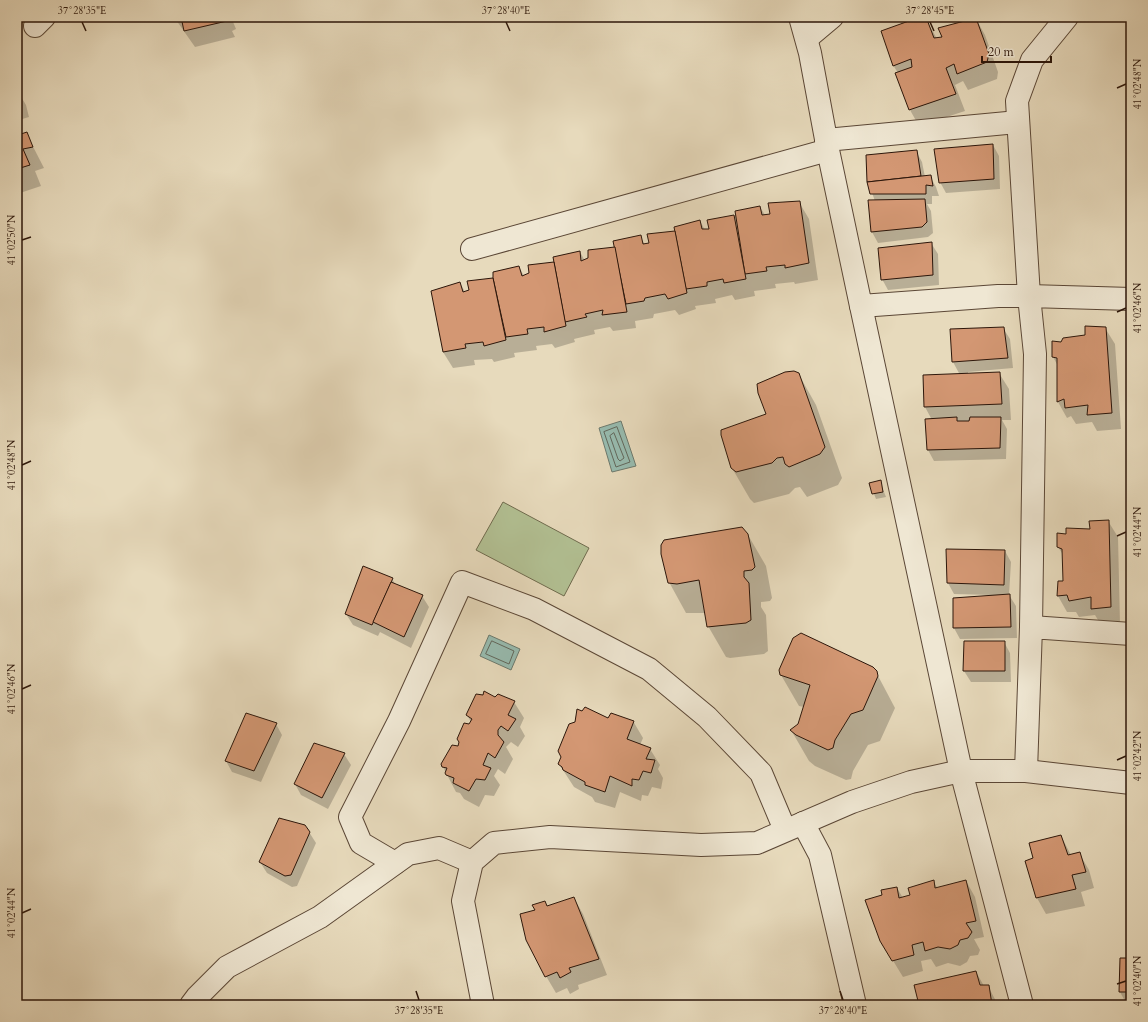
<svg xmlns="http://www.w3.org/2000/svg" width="1148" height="1022" viewBox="0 0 1148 1022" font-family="Cardo,serif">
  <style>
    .green { fill: #b2c093; stroke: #6f6b4e }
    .water { fill: #97bbaf; stroke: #6c796d }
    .shadow { fill: #0003 }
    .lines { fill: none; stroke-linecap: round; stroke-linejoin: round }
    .shore { stroke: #62685c; stroke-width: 1 }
    .building { fill: #d39773; stroke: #2c160a }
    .minor-casing { stroke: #5b4736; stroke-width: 24 }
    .minor { stroke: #efe7d3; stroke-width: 22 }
    .ticks { fill: none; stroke: #2c160a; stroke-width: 1.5 }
    .neatline { fill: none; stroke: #2c160a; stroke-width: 1.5 }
    .ticks-label { font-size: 10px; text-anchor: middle; fill: #2c160a }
  </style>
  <rect width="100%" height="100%" fill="#e7dabc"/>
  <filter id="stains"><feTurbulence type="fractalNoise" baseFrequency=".005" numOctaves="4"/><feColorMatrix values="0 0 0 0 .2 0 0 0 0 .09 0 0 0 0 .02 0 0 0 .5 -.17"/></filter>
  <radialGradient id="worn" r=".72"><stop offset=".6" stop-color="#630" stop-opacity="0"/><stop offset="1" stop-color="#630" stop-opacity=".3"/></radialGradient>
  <!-- green -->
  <path class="green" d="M503 502 589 548 564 596 476 550Z"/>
  <!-- water -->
  <g class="water">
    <path d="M621 421 636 466 612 472 599 428Z"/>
    <path d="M489 635 520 649 511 670 480 656Z"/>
  </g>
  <!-- shadow -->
  <g class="shadow">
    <path d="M174 17H231L236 29 232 31 235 37 195 47Z"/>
    <path d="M923 17H925L937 39 943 38 976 19 985 35 998 72 997 79 968 90 963 81 955 85 965 111 919 126 910 110 896 74 898 73 893 65Z"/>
    <path d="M17 90 26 105 29 117 19 120 22 129 17 131Z"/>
    <path d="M17 131 20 136 26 133 44 168 35 171 41 186 17 194Z"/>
    <path d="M993 145 999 156 1000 189 946 193 940 182Z"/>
    <path d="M916 151 922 162 925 177 930 176 936 187 939 196H932V204H927L931 211 933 233 928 237 878 243 872 232 875 201 868 182 867 156Z"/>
    <path d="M799 202 809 219 818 280 795 284 794 282 775 284 776 288 754 291 755 296 735 300 732 295 715 299 716 303 695 306 696 309 679 315 675 310 654 314 653 318 635 321 636 328 613 331 610 327 594 330 595 334 574 339 575 342 555 348 552 344 536 346 537 350 514 353 515 357 494 362 492 359 474 360 475 365 453 368 443 352 460 283 465 292 470 291 468 282 494 279 519 267 524 276 580 252 585 261 640 236 645 245 700 221 705 230H710L708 220 735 216 736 212 760 207 765 215 772 214Z"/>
    <path d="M931 243 938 254 939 285 888 290 882 279Z"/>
    <path d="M1003 328 1010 339 1013 368 968 372V374L999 373 1009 389 1011 420H1002L1007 429 1006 459 934 461 928 450 926 420H932L925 407 960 375 953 362 951 330Z"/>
    <path d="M1105 328 1115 344 1121 429 1097 431 1092 422 1076 424 1071 416 1067 418 1058 402V366L1053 357 1062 343 1086 336Z"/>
    <path d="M798 373 816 405 842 478 838 485 807 497 800 487 795 488 789 494 754 503 750 499 732 468 767 415Z"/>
    <path d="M880 482 886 497 876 499 870 484Z"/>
    <path d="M1108 521 1118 537 1120 624 1101 625 1095 615 1079 617 1076 612H1067L1058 596 1064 582V556L1058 547 1067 536 1091 530Z"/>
    <path d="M748 535 766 566 772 598 770 601 761 602V607L766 615 768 651 764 654 730 658 726 657 708 626 706 613H686L669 582Z"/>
    <path d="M1005 551 1011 562 1009 595 1016 606 1017 638 960 639 954 628 991 595 954 594 948 583Z"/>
    <path d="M392 579 396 585 422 596 429 607 411 648 380 632 378 636 353 625 346 614Z"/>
    <path d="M965 642H1004L1010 653 1011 682H971L964 671Z"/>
    <path d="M876 672 895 708 880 741 868 745 853 771 851 779 846 780 815 766 809 761 791 730 799 725 804 707 799 706 781 675Z"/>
    <path d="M495 698 514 702 524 718 520 727 525 736 518 747 511 742 506 747 513 759 505 774 498 769 494 776 500 785 494 796 485 795 479 807 464 799 460 793 456 792 443 767 458 747 471 722 467 715Z"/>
    <path d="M608 719 633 721 643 738 640 745 650 749 660 765 658 769 663 778 661 789 652 787 648 796 642 795 641 801 620 792 615 808 595 802 592 797 574 787 559 764Z"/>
    <path d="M276 724 282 735 261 782 232 772 226 761Z"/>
    <path d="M344 754 351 765 328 809 301 795 295 784Z"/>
    <path d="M309 832 316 843 297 886 292 887 267 873 260 862Z"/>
    <path d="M1061 836 1071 855 1079 853 1089 870 1094 888 1081 892 1085 906 1046 914 1037 898 1034 858Z"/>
    <path d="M933 881 938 889 966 881 975 897 984 937 974 939 980 950 978 955 970 956 967 962 960 966 948 963 936 967 931 959 921 961 923 971 903 977 881 941 884 895 897 888 903 898 912 896Z"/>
    <path d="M574 898 583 914 607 975 578 985 579 989 570 994 567 988 556 993 546 976 536 911 545 902 548 907Z"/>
    <path d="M1121 959H1131V1003H1126L1120 992Z"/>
    <path d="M976 972 984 986H988L998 1005H920Z"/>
  </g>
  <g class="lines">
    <!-- shore -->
    <g class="shore">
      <path d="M617 427 630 462 616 467 604 432Z"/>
      <path d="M614 433 624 458 620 461 618 459 610 436Z"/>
      <path d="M492 641 514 651 509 664 486 654Z"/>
    </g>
  </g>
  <!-- building -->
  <g class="building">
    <path d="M181 17H225L227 21 184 31Z"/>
    <path d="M920 17H926L934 38 942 37 938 28 976 18 989 54 987 62 957 74 954 64 946 68 956 94 909 110 895 73 912 67 911 59 893 66 881 31Z"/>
    <path d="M17 132 18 135 27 132 33 147 23 149 30 165 17 169Z"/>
    <path d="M993 144 994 179 939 183 934 149Z"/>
    <path d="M917 150 921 176 867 182 866 155Z"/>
    <path d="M931 175 933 186 926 185V194H870L867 182Z"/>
    <path d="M925 199 927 222 922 227 871 232 868 200Z"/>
    <path d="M800 201 809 263 785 268V265L766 267 767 271 745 274 735 211 760 206 762 215 770 214 768 203Z"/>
    <path d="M734 215 746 279 724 283 723 279 707 282V286L686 289 674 227 700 220 702 229H709L707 220Z"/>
    <path d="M675 231 687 293 668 299 665 294 645 298 644 301 626 304 613 241 641 235 643 244 649 243 647 234Z"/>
    <path d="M932 242 933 275 881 280 878 248Z"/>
    <path d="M615 247 627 312 602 315 603 310 585 314 587 317 565 322 553 257 580 251 581 261 588 258V250Z"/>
    <path d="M554 262 566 326 544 332V327L527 329 528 334 506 337 493 278V272L519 266 522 276 529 273 528 265Z"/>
    <path d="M493 278 506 340 484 346 483 342 465 344 466 348 443 352 431 291 460 282 463 292 469 290 467 281Z"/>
    <path d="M1085 326 1106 327 1112 413 1087 415 1088 405 1065 408 1064 399 1057 402V358L1052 357V341L1061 342 1063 338 1085 335Z"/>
    <path d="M1004 327 1008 358 952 362 950 329Z"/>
    <path d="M794 371 799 373 825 447 820 454 789 467 785 464 783 457 777 458 772 463 736 472 731 468 721 435V430L766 414 758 393 757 384 785 372Z"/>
    <path d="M1000 372 1002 404 924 407 923 375Z"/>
    <path d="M957 417V421H969L970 417H1001L1000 448 927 450 925 419Z"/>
    <path d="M881 480 883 492 872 494 869 483Z"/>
    <path d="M1109 520 1111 607 1091 609V597L1069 601 1067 595 1057 596 1058 581H1063L1062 549 1057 547V533L1066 534V528L1090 529 1089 521Z"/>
    <path d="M742 527 748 534 755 567 752 570 744 571V577L749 583 751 620 746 623 707 627 699 580 677 584 668 583 661 554V545L664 540Z"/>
    <path d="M946 549 1005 550 1004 585 947 583Z"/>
    <path d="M363 566 393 578 372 625 345 614Z"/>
    <path d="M391 582 423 595 404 637 373 622Z"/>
    <path d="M1010 594 1011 627 953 628V598Z"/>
    <path d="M801 633 856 659 873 667 877 671 878 676 863 710 851 714 835 740 833 748 828 750 796 735 790 730 798 724 810 685 780 675 779 670 793 638Z"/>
    <path d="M964 641H1005V671H963Z"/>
    <path d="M484 691 495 697 498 694 515 701 508 715 516 719 508 731 501 726 498 730V735L504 742 495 758 488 753 483 765 491 768 485 780 476 779 469 791 453 783 454 778 446 775 445 773 447 768 442 767 441 764 452 745 458 746 459 742 457 739 464 723 469 724 472 719 466 715 476 694 483 695Z"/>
    <path d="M585 707 608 718 611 713 634 721 627 739 651 748 646 759 655 760 651 773 643 771 639 780 632 779V786L610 776 605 792 585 785V782L563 770 562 767 558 764 561 757 558 751 569 724 575 722 577 709 582 711Z"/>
    <path d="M246 713 277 723 254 771 225 761Z"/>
    <path d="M314 743 345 753 322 798 294 784Z"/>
    <path d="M279 818 305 825 310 832 291 875 285 876 259 862Z"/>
    <path d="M1061 835 1068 855 1080 852 1086 872 1072 875 1076 889 1036 898 1025 861 1033 858 1029 843Z"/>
    <path d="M934 880 935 888 966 880 976 921 966 923 972 932 968 938 960 940 958 945 950 949 938 947 925 951 923 942 912 945 914 955 892 961 880 941 865 900 882 895 881 890 897 887 899 898 910 895 908 888Z"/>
    <path d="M574 897 599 959 569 968 571 972 560 978 557 972 545 977 526 940 520 914 535 910 532 905 545 901 547 906Z"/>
    <path d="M1120 958H1131V992H1119Z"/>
    <path d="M976 971 980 985H989L992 1005H919L914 985Z"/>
  </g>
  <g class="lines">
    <!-- minor casing -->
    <g class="minor-casing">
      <g id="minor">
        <path d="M800 17 810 53 828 150 861 306 998 296H1029L1017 101 1032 60 1067 17"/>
        <path d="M35 26 44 17"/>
        <path d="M807 38 832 17"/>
        <path d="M826 140 1018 122"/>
        <path d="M472 249 828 150"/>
        <path d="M861 306 961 771 1022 1005"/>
        <path d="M1031 627 1035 354 1029 296 1131 299"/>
        <path d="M1026 771 1031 627 1131 634"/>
        <path d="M803 823 820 855 855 1005"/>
        <path d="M395 863 361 843 350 817 399 721 462 582 534 609 649 669 707 717 761 773 785 830"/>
        <path d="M191 1005 197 997 227 967 320 917 408 854 439 848 472 862"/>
        <path d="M483 1005 463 901 472 862 494 843 550 837 701 845 757 843 852 802 911 782 961 771H1026L1131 783"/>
      </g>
    </g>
    <!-- minor -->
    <use href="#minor" class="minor"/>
  </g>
  <!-- ticks -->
  <path class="ticks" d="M82 22 86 31M506 22 510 31M930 22 934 31M1117 88 1126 84M22 240 31 237M1117 312 1126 308M22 465 31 461M1117 536 1126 532M22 689 31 685M1117 760 1126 756M22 913 31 909M1117 984 1126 981M416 991 419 1000M840 991 843 1000"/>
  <!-- margin -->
  <rect width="1148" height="1022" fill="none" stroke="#e7dabc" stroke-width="44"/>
  <!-- scale -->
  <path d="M982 56v6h69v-6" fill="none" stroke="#2c160a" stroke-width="2"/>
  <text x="988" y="56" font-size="12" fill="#2c160a" stroke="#efe7d3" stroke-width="3" paint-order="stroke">20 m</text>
  <rect x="22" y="22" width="1104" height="978" class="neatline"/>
  <g class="ticks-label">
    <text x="82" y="14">37°28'35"E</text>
    <text x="506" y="14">37°28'40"E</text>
    <text x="930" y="14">37°28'45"E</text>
    <text transform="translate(1137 84) rotate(-90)" y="4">41°02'48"N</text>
    <text transform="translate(11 240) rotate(-90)" y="4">41°02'50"N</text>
    <text transform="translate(1137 308) rotate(-90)" y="4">41°02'46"N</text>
    <text transform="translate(11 465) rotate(-90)" y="4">41°02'48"N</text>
    <text transform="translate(1137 532) rotate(-90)" y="4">41°02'44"N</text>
    <text transform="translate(11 689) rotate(-90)" y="4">41°02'46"N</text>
    <text transform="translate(1137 756) rotate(-90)" y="4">41°02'42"N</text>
    <text transform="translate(11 913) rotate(-90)" y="4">41°02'44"N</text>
    <text transform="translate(1137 981) rotate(-90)" y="4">41°02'40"N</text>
    <text x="419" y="1014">37°28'35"E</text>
    <text x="843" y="1014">37°28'40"E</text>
  </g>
  <rect width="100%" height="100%" filter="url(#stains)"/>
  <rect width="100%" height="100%" fill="url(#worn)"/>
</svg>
